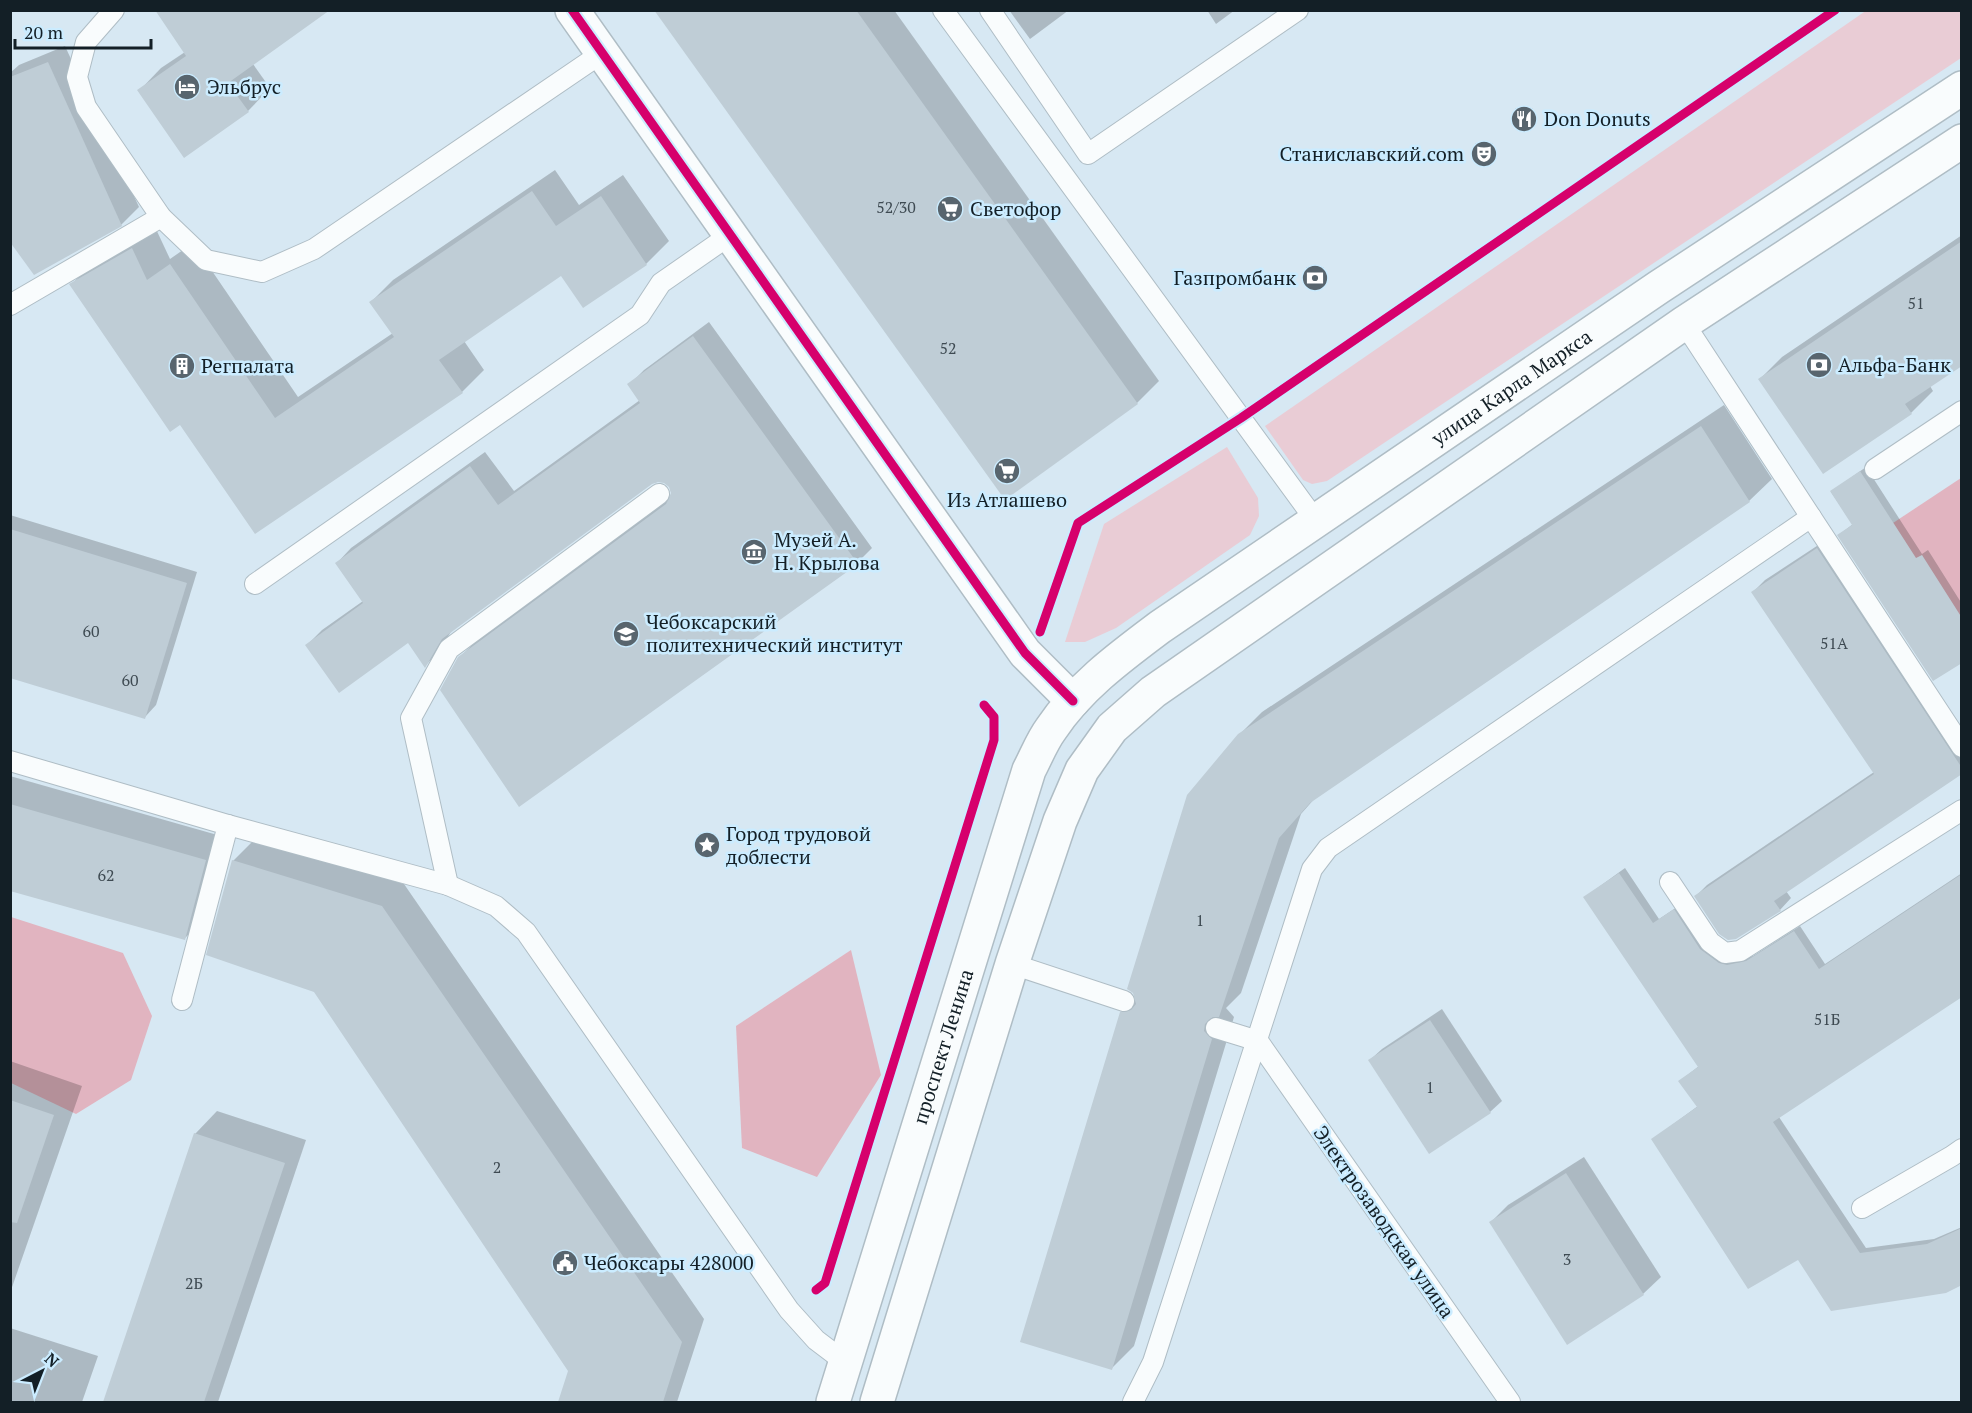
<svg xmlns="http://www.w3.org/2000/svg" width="1972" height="1413" viewBox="0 0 1972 1413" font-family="'PT Serif',serif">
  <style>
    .green { fill: #e9ccd5 }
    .forest { fill: #e1b4c0 }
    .shadow { fill: #0003 }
    .building { fill: #bfcdd6 }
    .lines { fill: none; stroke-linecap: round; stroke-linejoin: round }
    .lane-casing { stroke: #afbdc5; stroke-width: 22 }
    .street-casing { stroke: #afbdc5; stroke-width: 36 }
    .primary-casing { stroke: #afbdc5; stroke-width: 36 }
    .lane { stroke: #f9fcfd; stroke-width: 20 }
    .street { stroke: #f9fcfd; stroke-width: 33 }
    .primary { stroke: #f9fcfd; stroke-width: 33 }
    .cycleway-casing { stroke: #cbecff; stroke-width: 13 }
    .cycleway { stroke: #d6006c; stroke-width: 9 }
    .labels { text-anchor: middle; stroke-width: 5; stroke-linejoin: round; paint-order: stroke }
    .number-label { font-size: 16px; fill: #3e4a52 }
    .poi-label { font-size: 20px; fill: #131f26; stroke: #cbecff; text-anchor: start }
    .street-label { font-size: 20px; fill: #131f26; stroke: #cbecff }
  </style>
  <rect width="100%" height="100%" fill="#d7e8f3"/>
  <!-- green -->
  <g class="green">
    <path d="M1867 10 1961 11V58L1327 481 1312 484 1303 480 1265 426Z"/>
    <path d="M1227 447 1258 498 1259 516 1250 535 1116 628 1085 642H1065L1104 524Z"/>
  </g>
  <!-- forest -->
  <g class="forest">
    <path d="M1961 478V633L1890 525Z"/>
    <path d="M11 917 123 953 152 1016 131 1080 76 1114 11 1083Z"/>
    <path d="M851 950 881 1075 817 1177 742 1148 736 1026Z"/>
  </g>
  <!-- shadow -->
  <g class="shadow">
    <path d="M656 10H894L1159 381 1137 403 1005 497Z"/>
    <path d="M1009 10H1069L1030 39Z"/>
    <path d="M1207 10H1235L1216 24Z"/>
    <path d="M65 46 139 207 121 225 10 239V73L19 65Z"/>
    <path d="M185 52 253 64 270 88 248 111 185 156 139 91 161 68Z"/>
    <path d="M555 170 579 205 623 175 669 241 646 264 584 306 561 274 464 341 484 370 462 392 255 532 180 423 71 285 93 262 155 227 170 259 193 243 298 397 393 333 371 302 393 280Z"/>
    <path d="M1962 235V364L1930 386 1933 391 1911 413 1760 379 1782 357Z"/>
    <path d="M709 322 872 548 857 563 519 804 459 658 475 642 672 497 670 487 664 481 651 483 452 630 439 651 425 666 408 641 307 645 322 630 363 601 337 563 351 548 485 452 514 491 640 400 629 385 644 370Z"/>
    <path d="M1724 405 1772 479 1749 501 1316 797 1301 814 1241 993 1226 1008 1234 1017 1134 1346 1112 1368 1122 1013 1136 999 1239 735 1262 712Z"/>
    <path d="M1866 467 1922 554 1928 550 1962 604V662L1839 535 1853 524 1831 492Z"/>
    <path d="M10 515 197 572 156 705 145 717 10 676Z"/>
    <path d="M1829 538 1962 740V773L1786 891 1791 898 1780 910 1696 896 1707 885 1874 772 1753 592 1765 580Z"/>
    <path d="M10 776 228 838 207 916 185 938 10 889Z"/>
    <path d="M255 839 404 884 704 1319 677 1402H559L570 1371 315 990 233 861Z"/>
    <path d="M1625 868 1659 919 1680 905 1733 960 1753 956 1800 926 1825 964 1962 873V996L1779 1117 1866 1248 1934 1239 1962 1227V1283L1799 1258 1653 1139 1698 1106 1680 1081 1699 1066 1585 897Z"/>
    <path d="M1442 1009 1502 1101 1490 1112 1370 1060 1382 1049Z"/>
    <path d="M10 1061 82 1086 10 1293Z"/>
    <path d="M217 1111 306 1140 218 1402H105L195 1134Z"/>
    <path d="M1584 1157 1661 1277 1643 1294 1491 1222 1508 1205Z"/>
    <path d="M10 1328 98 1356 82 1402H10Z"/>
  </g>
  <!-- building -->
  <g class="building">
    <path d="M155 10H330L228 83 249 112 184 158 137 90 186 56Z"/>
    <path d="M654 10H856L1138 404 1005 500Z"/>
    <path d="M48 62 122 226 34 275 10 242V77Z"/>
    <path d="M532 191 556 226 601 196 647 265 583 308 561 276 439 360 463 393 255 534 180 425 170 432 69 284 132 248 147 280 170 264 275 418 394 337 369 302Z"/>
    <path d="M1962 241V366L1905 404 1912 414 1823 474 1758 379Z"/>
    <path d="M693 336 858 564 519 807 440 690 458 657 666 504 671 493 669 487 664 483 658 482 652 484 442 639 425 668 408 643 339 693 305 645 363 603 335 563 470 466 498 505 640 403 627 384Z"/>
    <path d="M1701 426 1750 502 1310 803 1279 838 1219 1017H1213L1205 1024 1204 1031 1212 1039 1112 1370 1020 1342 1120 1012 1131 1010 1136 1004 1133 993 1127 989 1187 795 1238 734Z"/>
    <path d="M1860 471 1916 558 1922 555 1962 618V663L1933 681 1837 535 1852 525 1830 491Z"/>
    <path d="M10 529 187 583 145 719 10 678Z"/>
    <path d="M1817 548 1962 768V774L1774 901 1781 911 1736 939 1728 940 1719 934 1694 896 1874 774 1751 592Z"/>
    <path d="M10 804 206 860 185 940 10 891Z"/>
    <path d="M232 860 382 906 682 1342 663 1402H558L568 1371 314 992 206 955Z"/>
    <path d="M1619 873 1653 923 1674 909 1700 949 1719 963 1727 965 1746 961 1794 931 1819 969 1962 874V997L1773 1122 1860 1253 1927 1244 1962 1228V1285L1946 1293 1831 1311 1798 1260 1748 1289 1651 1139 1697 1107 1678 1081 1698 1067 1583 897Z"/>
    <path d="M1430 1020 1491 1113 1429 1154 1368 1060Z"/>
    <path d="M10 1100 54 1115 17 1223 10 1222Z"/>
    <path d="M194 1133 285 1163 204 1402H103Z"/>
    <path d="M1566 1173 1644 1295 1567 1345 1489 1222Z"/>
  </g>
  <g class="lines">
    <!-- lane casing -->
    <g class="lane-casing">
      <g id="lane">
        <path d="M114 10 86 42 77 77 86 107 161 217 206 260 262 272 314 249 602 53"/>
        <path d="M943 10 1316 521"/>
        <path d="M990 10 1088 154 1298 10"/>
        <path d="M10 305 161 217"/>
        <path d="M1684 323 1811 517"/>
        <path d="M1875 469 1962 411"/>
        <path d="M255 584 640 315 661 283 730 235"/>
        <path d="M10 761 228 825 448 885 496 906 526 932 789 1310 816 1340 845 1362"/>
        <path d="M1670 882 1710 942 1725 953 1740 951 1962 810"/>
        <path d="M448 885 411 718 449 649 659 494"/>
        <path d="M1012 964 1124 1001"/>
        <path d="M182 1000 228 825"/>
        <path d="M1216 1028 1258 1041 1510 1402"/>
        <path d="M1862 1208 1952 1156 1962 1149"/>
        <path d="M1133 1402 1153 1362 1312 869 1328 848 1811 517 1962 747"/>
      </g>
    </g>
    <!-- street casing -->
    <g class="street-casing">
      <path id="street" d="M572 10 1025 653 1073 701"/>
    </g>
    <!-- primary casing -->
    <g class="primary-casing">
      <g id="primary">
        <path id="s1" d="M833 1402 1029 770C1036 757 1042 741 1051 729 1079 687 1120 657 1160 627L1659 287 1962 88"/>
        <path d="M877 1402 1012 964 1060 821 1082 770 1112 728 1153 692 1684 323 1962 141"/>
      </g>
    </g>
    <!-- lane -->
    <use href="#lane" class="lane"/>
    <!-- street -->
    <use href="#street" class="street"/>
    <!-- primary -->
    <use href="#primary" class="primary"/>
    <!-- cycleway casing -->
    <g class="cycleway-casing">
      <g id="cycleway">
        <path d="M572 10 1025 653 1073 701"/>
        <path d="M1040 632 1078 523 1241 418 1835 10"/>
        <path d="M816 1290 825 1283 994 740V717L984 705"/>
      </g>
    </g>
    <!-- cycleway -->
    <use href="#cycleway" class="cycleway"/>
  </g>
  <!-- icons -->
  <defs>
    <g id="hotel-disc" transform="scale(1.35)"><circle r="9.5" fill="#58656e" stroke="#cbecff"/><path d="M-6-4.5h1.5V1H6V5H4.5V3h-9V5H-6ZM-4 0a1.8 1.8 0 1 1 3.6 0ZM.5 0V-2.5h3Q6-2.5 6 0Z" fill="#fff"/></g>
    <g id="restaurant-disc" transform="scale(1.35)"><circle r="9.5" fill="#58656e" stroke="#cbecff"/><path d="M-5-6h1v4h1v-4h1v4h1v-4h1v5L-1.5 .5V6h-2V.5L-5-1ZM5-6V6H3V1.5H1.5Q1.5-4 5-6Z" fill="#fff"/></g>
    <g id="theatre-disc" transform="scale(1.35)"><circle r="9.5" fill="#58656e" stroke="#cbecff"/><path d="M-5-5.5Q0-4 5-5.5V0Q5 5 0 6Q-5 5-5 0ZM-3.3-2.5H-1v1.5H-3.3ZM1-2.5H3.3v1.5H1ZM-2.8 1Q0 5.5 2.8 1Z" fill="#fff"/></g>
    <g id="supermarket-disc" transform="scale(1.35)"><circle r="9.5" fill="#58656e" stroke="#cbecff"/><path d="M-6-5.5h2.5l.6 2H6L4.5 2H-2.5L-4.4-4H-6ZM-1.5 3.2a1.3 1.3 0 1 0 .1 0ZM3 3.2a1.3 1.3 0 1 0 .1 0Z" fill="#fff"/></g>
    <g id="bank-disc" transform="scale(1.35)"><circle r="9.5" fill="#58656e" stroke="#cbecff"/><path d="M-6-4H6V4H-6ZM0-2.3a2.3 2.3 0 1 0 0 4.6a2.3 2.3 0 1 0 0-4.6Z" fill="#fff"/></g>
    <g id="building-disc" transform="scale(1.35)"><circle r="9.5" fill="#58656e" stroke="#cbecff"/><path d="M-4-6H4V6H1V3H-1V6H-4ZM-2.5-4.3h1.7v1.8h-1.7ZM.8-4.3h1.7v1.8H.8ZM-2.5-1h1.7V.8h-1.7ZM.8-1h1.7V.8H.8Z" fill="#fff"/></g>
    <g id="museum-disc" transform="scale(1.35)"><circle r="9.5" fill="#58656e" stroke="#cbecff"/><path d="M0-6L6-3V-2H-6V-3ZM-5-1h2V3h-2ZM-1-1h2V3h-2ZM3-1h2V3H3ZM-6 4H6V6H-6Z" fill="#fff"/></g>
    <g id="university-disc" transform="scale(1.35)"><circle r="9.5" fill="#58656e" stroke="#cbecff"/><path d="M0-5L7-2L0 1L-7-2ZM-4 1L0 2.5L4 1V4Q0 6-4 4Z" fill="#fff"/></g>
    <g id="sight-disc" transform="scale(1.35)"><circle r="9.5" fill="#58656e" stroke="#cbecff"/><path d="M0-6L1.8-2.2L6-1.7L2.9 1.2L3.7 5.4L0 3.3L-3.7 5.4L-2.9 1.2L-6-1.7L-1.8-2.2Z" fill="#fff"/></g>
    <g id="civic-disc" transform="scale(1.35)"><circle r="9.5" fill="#58656e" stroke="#cbecff"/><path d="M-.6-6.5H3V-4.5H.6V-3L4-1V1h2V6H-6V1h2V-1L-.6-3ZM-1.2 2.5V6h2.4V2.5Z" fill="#fff"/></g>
  </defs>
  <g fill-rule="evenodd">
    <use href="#hotel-disc" x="187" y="87"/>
    <use href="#restaurant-disc" x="1524" y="119"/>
    <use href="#theatre-disc" x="1484" y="154"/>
    <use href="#supermarket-disc" x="950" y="209"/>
    <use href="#bank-disc" x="1315" y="278"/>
    <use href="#bank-disc" x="1819" y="365"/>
    <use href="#building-disc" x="182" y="366"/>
    <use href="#supermarket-disc" x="1007" y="471"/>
    <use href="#museum-disc" x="754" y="552"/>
    <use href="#university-disc" x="626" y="634"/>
    <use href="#sight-disc" x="707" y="845"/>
    <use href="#civic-disc" x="565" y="1263"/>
  </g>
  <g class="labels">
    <!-- number labels -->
    <g class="number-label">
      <text x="896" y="213">52/30</text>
      <text x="1916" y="309">51</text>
      <text x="948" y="354">52</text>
      <text x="91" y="637">60</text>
      <text x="1834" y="649">51А</text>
      <text x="130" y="686">60</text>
      <text x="106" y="881">62</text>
      <text x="1200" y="926">1</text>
      <text x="1827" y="1025">51Б</text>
      <text x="1430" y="1093">1</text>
      <text x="497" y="1173">2</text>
      <text x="1567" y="1265">3</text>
      <text x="194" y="1289">2Б</text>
    </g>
    <!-- poi labels -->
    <g class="poi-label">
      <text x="207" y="94">Эльбрус</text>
      <text x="1544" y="126">Don Donuts</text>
      <text x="1464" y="161" text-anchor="end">Станиславский.com</text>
      <text x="970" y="216">Светофор</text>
      <text x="1296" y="285" text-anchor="end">Газпромбанк</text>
      <text x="1838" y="372">Альфа-Банк</text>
      <text x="201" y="373">Регпалата</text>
      <text x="1007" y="507" text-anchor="middle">Из Атлашево</text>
      <text x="774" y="547">Музей А.<tspan x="774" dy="23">Н. Крылова</tspan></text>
      <text x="646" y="629">Чебоксарский<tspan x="646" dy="23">политехнический институт</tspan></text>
      <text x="726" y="841">Город трудовой<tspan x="726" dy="23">доблести</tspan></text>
      <text x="584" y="1270">Чебоксары 428000</text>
    </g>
    <!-- street labels -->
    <g class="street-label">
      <text dy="7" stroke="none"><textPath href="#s1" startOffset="1284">улица Карла Маркса</textPath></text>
      <text dy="7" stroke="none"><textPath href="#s1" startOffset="372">проспект Ленина</textPath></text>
      <text transform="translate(1384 1222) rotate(55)" y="7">Электрозаводская улица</text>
    </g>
  </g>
  <!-- border -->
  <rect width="1972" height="1413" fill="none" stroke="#131f26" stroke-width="24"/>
  <!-- north arrow -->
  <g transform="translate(42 1371) rotate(42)" stroke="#cbecff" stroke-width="4.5" paint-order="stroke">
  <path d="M0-4.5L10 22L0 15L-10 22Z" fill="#131f26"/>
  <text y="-9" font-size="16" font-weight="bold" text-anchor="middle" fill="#131f26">N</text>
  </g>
  <!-- scale -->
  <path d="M15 39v9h136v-9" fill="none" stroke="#131f26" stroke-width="3"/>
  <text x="24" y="39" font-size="18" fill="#131f26" stroke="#cbecff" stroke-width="4.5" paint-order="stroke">20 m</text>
</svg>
